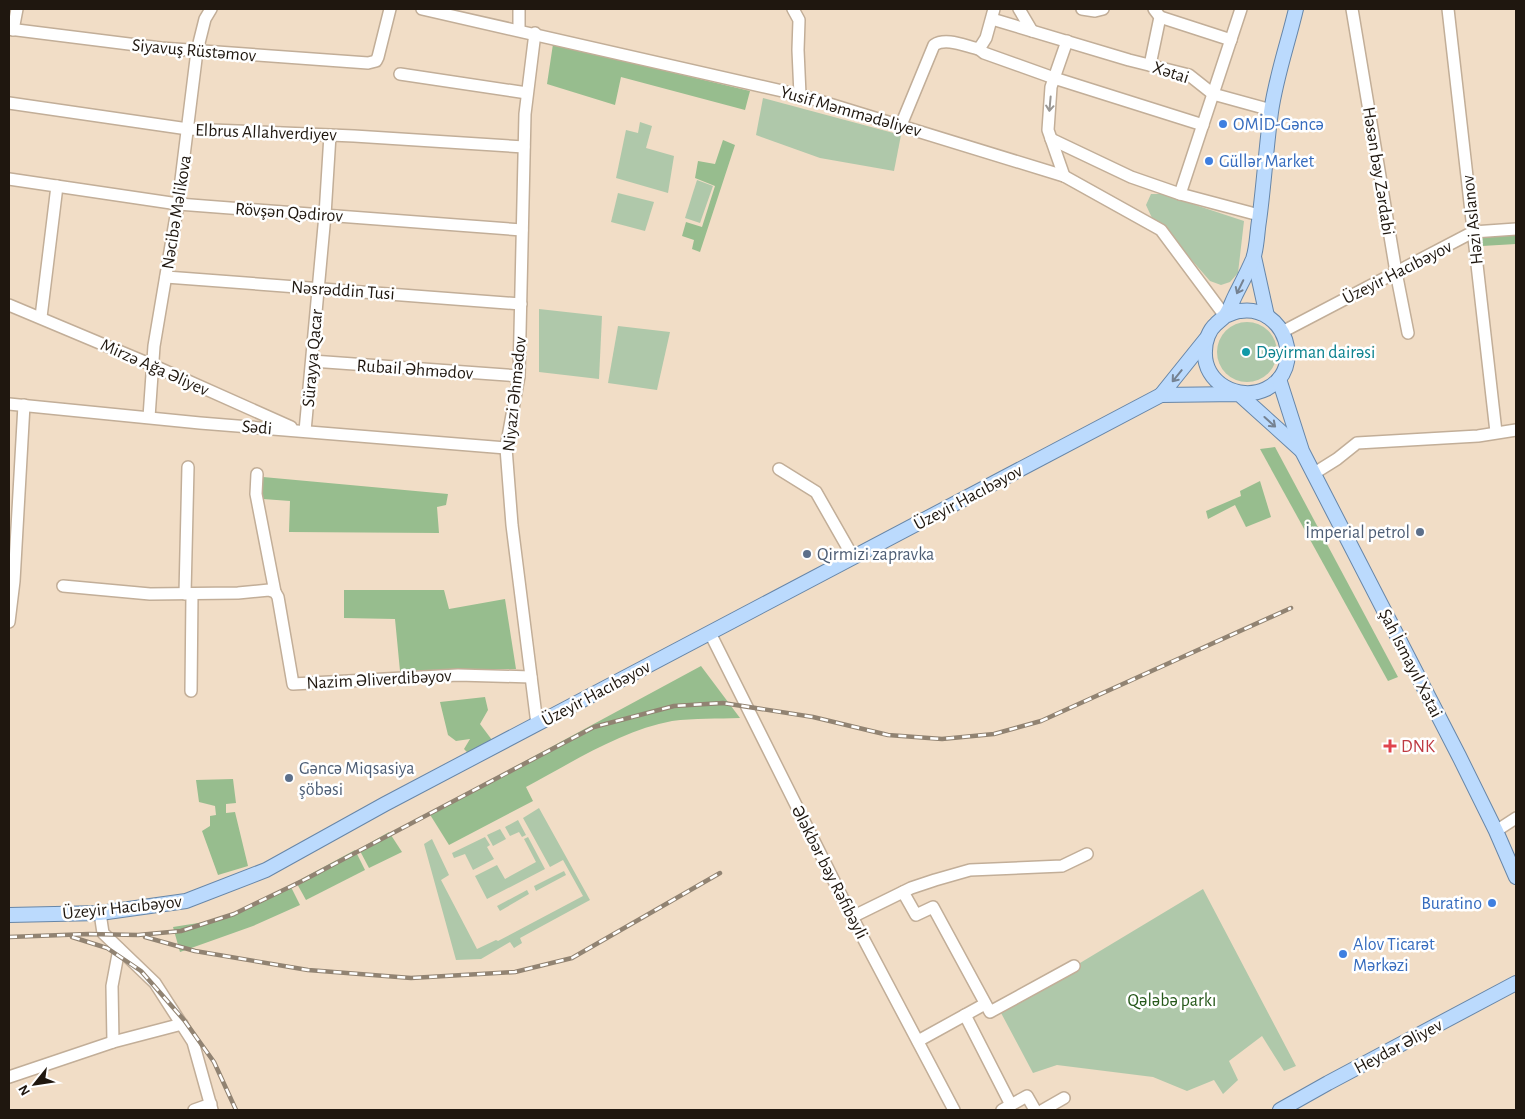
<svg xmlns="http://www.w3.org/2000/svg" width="1525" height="1119" viewBox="0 0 1525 1119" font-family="'Alegreya Sans',sans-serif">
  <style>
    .green { fill: #afc8aa }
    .forest { fill: #97bd8e }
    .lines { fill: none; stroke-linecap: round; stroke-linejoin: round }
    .minor-casing { stroke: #c2ae98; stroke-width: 14 }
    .major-casing { stroke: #6786a8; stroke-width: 16 }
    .minor { stroke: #fff; stroke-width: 11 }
    .major { stroke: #bbdafd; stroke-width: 14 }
    .rail-casing { stroke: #918372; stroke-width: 4.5 }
    .rail { stroke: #fff; stroke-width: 2.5; stroke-dasharray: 8; stroke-linecap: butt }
    .oneway { stroke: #9a9793 }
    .oneway2 { stroke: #758292 }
    .shop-dot { fill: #3f7fe0; stroke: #fff; stroke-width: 2 }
    .culture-dot { fill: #0f9aa8; stroke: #fff; stroke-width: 2 }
    .service-dot { fill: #5c6f8a; stroke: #fff; stroke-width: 2 }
    .health-dot { fill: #e0444e; stroke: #fff; stroke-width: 2 }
    .labels { text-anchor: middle; stroke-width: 5; stroke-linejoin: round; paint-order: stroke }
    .street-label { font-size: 18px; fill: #1f170f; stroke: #fff }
    .shop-label { font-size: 18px; fill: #366cbe; stroke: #fff; text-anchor: start }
    .culture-label { font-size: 18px; fill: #0d838f; stroke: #fff; text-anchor: start }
    .service-label { font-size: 18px; fill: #4e5e75; stroke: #fff; text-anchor: start }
    .health-label { font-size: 18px; fill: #be3a42; stroke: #fff; text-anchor: start }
    .park-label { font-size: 18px; fill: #26581a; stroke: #fff }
  </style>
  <rect width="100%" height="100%" fill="#f1ddc6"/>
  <!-- green -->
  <g class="green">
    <path d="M763 98 901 135 894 171 820 158 756 135Z"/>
    <path d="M640 122 652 126 646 148 674 156 668 193 616 178 626 130 638 133Z"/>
    <path d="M697 180 713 186 700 223 685 218Z"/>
    <path d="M618 193 654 202 645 231 611 222Z"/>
    <path d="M1151 194H1162L1244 221 1238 273 1230 282 1221 285 1210 281 1161 225 1152 218 1146 205Z"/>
    <path d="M539 309 602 316 599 379 539 372Z"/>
    <circle cx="1247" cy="352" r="30"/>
    <path d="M618 326 670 332 657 390 608 383Z"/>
    <path d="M539 808 590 900 520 938 522 943 514 948 510 942 481 959 456 960 424 844 432 839 449 875 441 880 477 949 496 940 498 941 583 896 563 860 550 867 523 818Z"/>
    <path d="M518 820 526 835 522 837 519 832 510 836 505 827Z"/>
    <path d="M500 829 506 839 493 846 487 835Z"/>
    <path d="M485 837 490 845 487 847 494 859 473 870 465 854 454 858 452 853Z"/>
    <path d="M528 837 545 869 487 899 475 876 497 865 505 879 536 862 524 839Z"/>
    <path d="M564 871 566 875 536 891 534 886Z"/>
    <path d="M1203 889 1296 1066 1284 1071 1262 1036 1229 1061 1238 1080 1223 1094 1214 1080 1187 1091 1153 1077 1057 1065 1033 1073 1000 1011Z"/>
    <path d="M527 890 529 894 500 911 497 906Z"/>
  </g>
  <!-- forest -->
  <g class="forest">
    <path d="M553 44 750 91 745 110 621 77 615 105 547 84Z"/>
    <path d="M723 140 735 145 700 252 692 249 694 240 682 236 686 222 702 227 715 186 695 178 698 161 715 164Z"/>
    <path d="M1516 232V244L1482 246 1481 235Z"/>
    <path d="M1275 447 1398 677 1388 681 1260 449Z"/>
    <path d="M263 477 448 494 446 505 437 507 439 533 289 532 290 501 263 499Z"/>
    <path d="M1260 481 1271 517 1246 527 1235 505 1208 519 1206 511 1241 496 1240 491Z"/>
    <path d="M344 590H444L449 609 505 599 516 669 400 671 395 619 344 618Z"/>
    <path d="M701 666 740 718C718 719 694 718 672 721 622 730 571 763 526 787L533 801 449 845 429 813Z"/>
    <path d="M485 697 488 710 480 724 492 740 469 754 464 749 470 739 456 741 448 735 440 702Z"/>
    <path d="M233 779 236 803 226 804V813L235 812 248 866 218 875 202 831 210 826V816L216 815 215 806 199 802 196 780Z"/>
    <path d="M389 832 402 852 369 868 359 849Z"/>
    <path d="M355 850 365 870 306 900 296 882Z"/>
    <path d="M290 885 300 905 253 926 180 952 173 927 211 921 236 913Z"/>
  </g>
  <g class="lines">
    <!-- minor casing -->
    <g class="minor-casing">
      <g id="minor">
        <path d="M422 9 800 95 1064 176 1161 230 1225 316"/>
        <path d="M793 9 799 20 798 50 800 95"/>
        <path d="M1019 9 1032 31"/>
        <path d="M1082 9 1095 11 1103 9"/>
        <path d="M1352 9 1396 272 1408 333"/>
        <path d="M1448 9 1496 432"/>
        <path d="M1160 17 1231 40"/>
        <path d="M992 19 1129 60 1189 75 1213 94 1271 110"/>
        <path d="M9 29 161 48 368 63 376 61 378 57 390 9"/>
        <path d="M13 30 17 9"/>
        <path d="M519 30V9"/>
        <path d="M535 33 525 114 519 376 506 448 512 525 537 724"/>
        <path d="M979 49 984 53 1054 78 1203 125"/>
        <path d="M1150 65 1160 17 1154 9"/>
        <path d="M400 74 527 93"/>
        <path d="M9 103 188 129 354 136 524 147"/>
        <path d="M901 125 934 45C946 37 965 46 979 49L986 38 994 9"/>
        <path d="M1051 139 1131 177 1180 194 1259 215"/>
        <path d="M1064 176 1048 130 1051 87 1067 41"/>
        <path d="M9 179 178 204 522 230"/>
        <path d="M1180 194 1241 9"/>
        <path d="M166 277 521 304"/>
        <path d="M9 305 152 365 291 427"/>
        <path d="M41 317 57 186"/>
        <path d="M1282 332 1473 232 1516 229"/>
        <path d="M312 361 519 376"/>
        <path d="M9 404 200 423 506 448"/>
        <path d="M149 417 154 346 178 204 197 51 205 19 211 9"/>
        <path d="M305 431 325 215 330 135"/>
        <path d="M779 469 816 492 853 557"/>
        <path d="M257 474 256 494 275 592"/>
        <path d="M1313 474 1337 459 1357 443 1478 436 1516 430"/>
        <path d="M63 586 150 594 238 593 269 590 275 592 278 597 293 684 458 675 531 677"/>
        <path d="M185 594 188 467"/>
        <path d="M9 622 14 581 24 405"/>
        <path d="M710 633 852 917 954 1110"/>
        <path d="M191 691 192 594"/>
        <path d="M1496 831 1516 818"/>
        <path d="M903 892 916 915 933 907 990 1012 1074 966"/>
        <path d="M100 913 103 933 155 983 193 1042 212 1110"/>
        <path d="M852 917 911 888 935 880 970 870 1062 866 1087 854"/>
        <path d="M965 1015 1011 1105"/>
        <path d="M918 1041 985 1004"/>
        <path d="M113 1042 112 986 119 949"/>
        <path d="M9 1077 113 1042 182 1024"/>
        <path d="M194 1110 211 1104"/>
        <path d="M1002 1110 1027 1096 1035 1110"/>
        <path d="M1043 1110 1064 1098"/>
      </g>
    </g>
    <!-- major casing -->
    <g class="major-casing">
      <g id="major">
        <path d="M1254 257 1267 316"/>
        <path d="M1225 316C1230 314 1235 312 1240 311 1285 304 1307 369 1266 389 1239 402 1203 383 1205 351 1205 341 1209 330 1216 324 1219 321 1222 319 1225 316 1229 311 1232 302 1235 296 1241 284 1248 271 1253 259 1257 248 1257 233 1259 221 1264 185 1266 148 1271 112 1276 77 1288 43 1296 9"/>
        <path d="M1206 339 1161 395 1239 394 1301 450"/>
        <path d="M1279 379 1302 451 1459 756 1496 831 1516 877"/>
        <path d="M9 915 100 913 186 901 266 870 385 804 1161 395"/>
        <path d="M1280 1110 1328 1083 1516 983"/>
      </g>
    </g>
    <!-- minor -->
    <use href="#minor" class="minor"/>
    <!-- major -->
    <use href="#major" class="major"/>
    <!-- rail casing -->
    <g class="rail-casing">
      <g id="rail">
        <path d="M9 937 89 934 138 935 181 931 234 914 302 881 594 727 674 706 723 703 813 717 888 735 942 739 994 734 1041 721 1291 608"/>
        <path d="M72 937 107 948 141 971 184 1020 214 1062 236 1110"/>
        <path d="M145 937 195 951 308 970 411 978 515 972 572 958 720 873"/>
      </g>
    </g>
    <!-- rail -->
    <use href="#rail" class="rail"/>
  </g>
  <!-- one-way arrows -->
  <defs><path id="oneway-shaft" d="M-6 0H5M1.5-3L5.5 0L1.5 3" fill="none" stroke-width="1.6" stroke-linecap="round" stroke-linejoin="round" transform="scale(1.25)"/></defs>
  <use class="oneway" href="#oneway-shaft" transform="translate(1050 104) rotate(95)"/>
  <g class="oneway2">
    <use href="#oneway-shaft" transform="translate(1240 287) rotate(116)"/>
    <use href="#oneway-shaft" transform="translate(1177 376) rotate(129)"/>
    <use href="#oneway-shaft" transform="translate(1270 422) rotate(42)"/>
  </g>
  <!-- markers -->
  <g class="shop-dot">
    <circle cx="1223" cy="124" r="5"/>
    <circle cx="1209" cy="161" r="5"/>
    <circle cx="1492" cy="903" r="5"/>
    <circle cx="1343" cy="954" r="5"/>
  </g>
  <circle class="culture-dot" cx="1246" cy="352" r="5"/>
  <g class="service-dot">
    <circle cx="1420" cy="532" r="5"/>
    <circle cx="807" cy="554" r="5"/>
    <circle cx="289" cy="778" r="5"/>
  </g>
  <path class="health-dot" d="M1387.5 738.5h5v5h5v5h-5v5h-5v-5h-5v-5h5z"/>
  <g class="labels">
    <!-- street labels -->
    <g class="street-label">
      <text transform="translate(194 50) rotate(5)" y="6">Siyavuş Rüstəmov</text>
      <text transform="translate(1171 72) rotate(18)" y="6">Xətai</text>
      <text transform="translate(851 111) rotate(16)" y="6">Yusif Məmmədəliyev</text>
      <text transform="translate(266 132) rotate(2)" y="6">Elbrus Allahverdiyev</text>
      <text transform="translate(1379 171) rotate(81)" y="6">Həsən bəy Zərdabi</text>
      <text transform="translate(176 212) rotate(-81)" y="6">Nəcibə Məlikova</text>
      <text transform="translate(289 212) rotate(4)" y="6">Rövşən Qədirov</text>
      <text transform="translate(1472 220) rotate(-96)" y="6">Həzi Aslanov</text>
      <text transform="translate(1397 272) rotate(-27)" y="6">Üzeyir Hacıbəyov</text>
      <text transform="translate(343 290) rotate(4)" y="6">Nəsrəddin Tusi</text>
      <text transform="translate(312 358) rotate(-85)" y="6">Sürayya Qacar</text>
      <text transform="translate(155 367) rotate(24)" y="6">Mirzə Ağa Əliyev</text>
      <text transform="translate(415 369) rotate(4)" y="6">Rubail Əhmədov</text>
      <text transform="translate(514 394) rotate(-84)" y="6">Niyazi Əhmədov</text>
      <text transform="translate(257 427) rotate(5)" y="6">Sədi</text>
      <text transform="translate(968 497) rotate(-28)" y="6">Üzeyir Hacıbəyov</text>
      <text transform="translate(1411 663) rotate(63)" y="6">Şah İsmayıl Xətai</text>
      <text transform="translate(379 679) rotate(-3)" y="6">Nazim Əliverdibəyov</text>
      <text transform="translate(596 693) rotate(-28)" y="6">Üzeyir Hacıbəyov</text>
      <text transform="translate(830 872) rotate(63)" y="6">Ələkbər bəy Rəfibəyli</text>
      <text transform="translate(122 907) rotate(-6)" y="6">Üzeyir Hacıbəyov</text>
      <text transform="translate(1398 1046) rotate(-28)" y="6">Heydər Əliyev</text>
    </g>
    <!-- shop labels -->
    <g class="shop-label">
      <text x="1233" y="130">OMİD-Gəncə</text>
      <text x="1219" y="167">Güllər Market</text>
      <text x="1482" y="909" text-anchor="end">Buratino</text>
      <text x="1353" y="950">Alov Ticarət<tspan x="1353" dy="21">Mərkəzi</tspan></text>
    </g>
    <!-- culture labels -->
    <g class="culture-label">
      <text x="1256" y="358">Dəyirman dairəsi</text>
    </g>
    <!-- service labels -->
    <g class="service-label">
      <text x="1410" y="538" text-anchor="end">İmperial petrol</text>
      <text x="817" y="560">Qirmizi zapravka</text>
      <text x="299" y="774">Gəncə Miqsasiya<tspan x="299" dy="21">şöbəsi</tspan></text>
    </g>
    <!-- health labels -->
    <g class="health-label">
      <text x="1401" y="752">DNK</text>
    </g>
    <!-- park labels -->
    <g class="park-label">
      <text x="1172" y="1006">Qələbə parkı</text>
    </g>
  </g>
  <!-- border -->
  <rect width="1525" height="1119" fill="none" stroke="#1f170f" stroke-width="20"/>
  <!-- north arrow -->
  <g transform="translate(35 1084) rotate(240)" stroke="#ffffff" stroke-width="4" paint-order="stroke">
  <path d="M0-4L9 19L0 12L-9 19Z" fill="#1f170f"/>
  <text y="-8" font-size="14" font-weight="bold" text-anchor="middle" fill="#1f170f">N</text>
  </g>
</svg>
